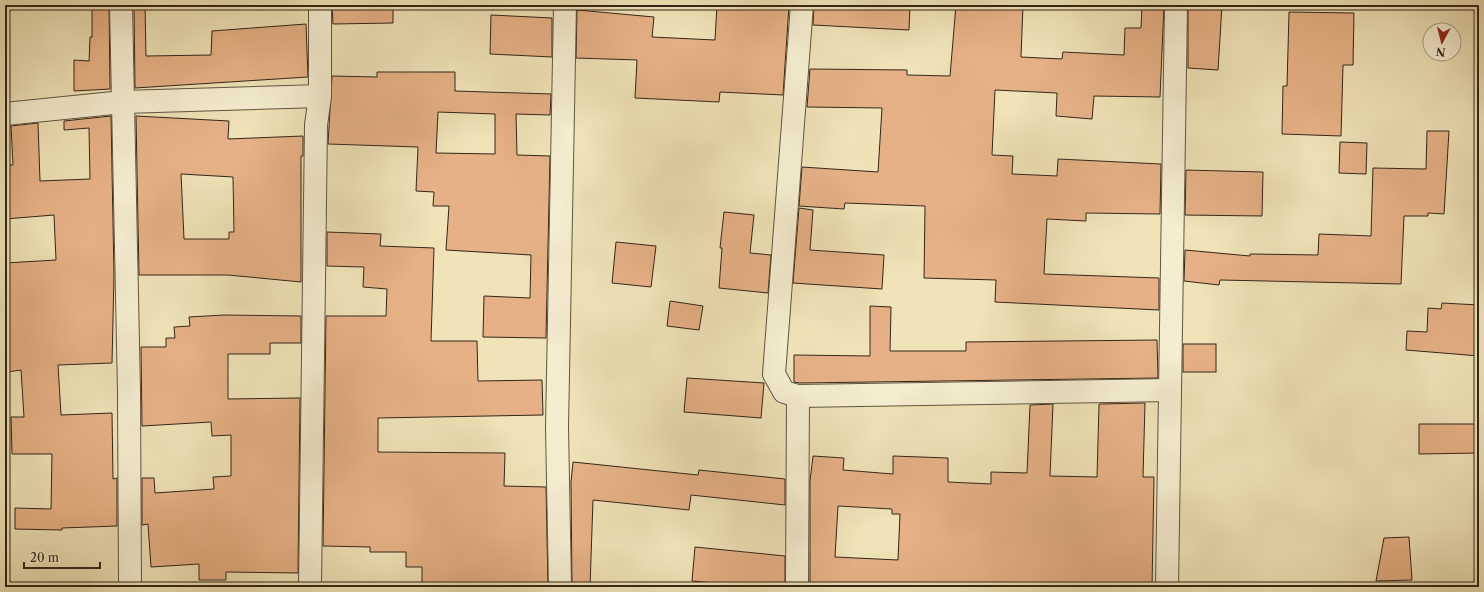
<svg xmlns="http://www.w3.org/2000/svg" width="1484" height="592" viewBox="0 0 1484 592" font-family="'Libre Caslon Text',serif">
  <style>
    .building { fill: #e6b186; stroke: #322618; fill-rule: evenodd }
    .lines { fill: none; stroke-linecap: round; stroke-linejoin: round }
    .minor-casing { stroke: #615540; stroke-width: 24 }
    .minor { stroke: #f5edd0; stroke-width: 22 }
  </style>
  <rect width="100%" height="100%" fill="#efe3b7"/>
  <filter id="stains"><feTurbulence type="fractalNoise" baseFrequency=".005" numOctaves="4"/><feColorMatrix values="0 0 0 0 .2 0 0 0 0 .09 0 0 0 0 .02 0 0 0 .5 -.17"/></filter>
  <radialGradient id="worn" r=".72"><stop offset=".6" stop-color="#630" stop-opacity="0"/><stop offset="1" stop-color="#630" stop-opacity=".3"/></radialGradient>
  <!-- building -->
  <g class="building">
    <path d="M92 5H109L110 89 74 91V60L89 61 90 37H92Z"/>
    <path d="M134 5H145L146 56 211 55 212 31 306 24 308 77 135 88Z"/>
    <path d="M332 5H393V23L333 24Z"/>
    <path d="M717 5H789L783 95 720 92 719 102 635 98 637 60 576 58 577 10 654 17 652 37 715 40Z"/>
    <path d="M814 5H910L909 30 813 25Z"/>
    <path d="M956 5H1023L1021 57 1062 59 1063 52 1124 55 1125 28H1141L1142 5H1164L1160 97 1094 96 1092 119 1056 116 1057 93 995 90 992 155 1013 156 1012 174 1057 176 1058 159 1161 164 1160 214 1086 213V221L1047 219 1044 274 1159 278V310L995 302 996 280 924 278 925 206 845 203 844 209 799 206 802 167 878 172 882 108 807 107 810 69 907 70V75L950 76Z"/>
    <path d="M1188 5H1222L1218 70 1188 68Z"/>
    <path d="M1289 12 1354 13 1353 65H1343L1341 136 1282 134 1283 86H1287Z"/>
    <path d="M491 15 552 18V57L490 54Z"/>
    <path d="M377 72H455V91L551 94 550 115 516 114 517 155 550 156 546 338 483 337 484 296 530 298 531 255 446 250 449 206H433L434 192 416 191 418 147 328 144 332 76 377 77ZM438 112 495 114V154L436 153Z"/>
    <path d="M111 116 114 275 112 363 58 365 61 415 112 413 113 479 117 478V526L62 528V530L15 529V508L51 509 52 454H12L11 417H24L21 370 7 372 5 350V263L56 260 54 215 5 219V165H13L11 126 38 123 40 181 90 179 89 128 64 130V121Z"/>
    <path d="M136 116 229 121 228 139 303 136V156H301V282L228 275H139ZM181 174 233 177 234 232H229V239H184Z"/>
    <path d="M1427 131H1449L1444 214 1428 213V216H1404L1401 284 1220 280 1219 285 1184 281 1185 250 1250 256V254L1318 255 1319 234 1371 236 1373 168 1426 169Z"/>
    <path d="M1340 142 1367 143 1366 174 1339 173Z"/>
    <path d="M1186 170 1263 172 1262 216 1185 215Z"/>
    <path d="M799 208 813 210 810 250 884 255 882 289 793 283Z"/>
    <path d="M724 212 754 215 750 253 771 255 768 293 719 288 722 248H720Z"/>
    <path d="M327 232 381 234 380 246 434 248 431 341H477L478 381 542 380 543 415 378 418V452L505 453 504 486 546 487 548 587H422V567H406V552H370V547L323 546 326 316H386L387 289 363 287 364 267 327 266Z"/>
    <path d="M616 242 656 246 651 287 612 283Z"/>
    <path d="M670 301 703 306 699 330 667 326Z"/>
    <path d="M1442 303 1479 305V356L1406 350 1407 331 1427 332 1428 308 1441 309Z"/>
    <path d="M870 306 891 307 890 351H966V342L1157 340 1158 378 800 383 794 382V355L870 356Z"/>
    <path d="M224 315 301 316V343H270V354H228V399L300 398 298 573 226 572V580H199V564L151 567 148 524 142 525V478H154L155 493 214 489 213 477 231 476V435L212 436 211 422 142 426 141 347H166V338H175L174 327 190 326 189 317Z"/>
    <rect x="1183" y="344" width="33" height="28"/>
    <path d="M687 378 764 383 761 418 684 412Z"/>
    <path d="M1145 403 1143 477H1154L1152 587H810V481L813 456 844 458 843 470 893 474V456L948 458V482L991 484V472L1027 473 1030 405 1053 404 1050 476 1097 477 1099 404ZM838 506 892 509V514H900L898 560 835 557Z"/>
    <path d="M1419 424H1479V453L1419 454Z"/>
    <path d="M573 462 698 475 699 470 785 479V505L691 495 689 510 593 500 590 587H572L571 482Z"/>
    <path d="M1409 537 1412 580 1376 581 1384 538Z"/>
    <path d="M695 547 785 556V587H760L692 581Z"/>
  </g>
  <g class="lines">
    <!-- minor casing -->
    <g class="minor-casing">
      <g id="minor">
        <path d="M121 5 129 392 130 587"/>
        <path d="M802 5 774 374 784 392 798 396 1170 390"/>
        <path d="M5 114 123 102 320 96"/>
        <path d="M310 587 316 125 320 96V5"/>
        <path d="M560 587 557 427 565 5"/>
        <path d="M797 587 798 396"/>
        <path d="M1167 587 1176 5"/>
      </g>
    </g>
    <!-- minor -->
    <use href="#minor" class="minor"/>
  </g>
  <!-- margin -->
  <rect width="1484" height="592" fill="none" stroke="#efe3b7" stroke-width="20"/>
  <rect x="6" y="6" width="1472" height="580" fill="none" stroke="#322618" stroke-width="2"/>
  <rect x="10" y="10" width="1464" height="572" fill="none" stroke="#322618"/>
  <!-- north arrow -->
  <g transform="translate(1442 42) rotate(187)"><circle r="19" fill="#f5edd0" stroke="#a79d86"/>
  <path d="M0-3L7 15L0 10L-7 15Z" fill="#8f2418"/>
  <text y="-6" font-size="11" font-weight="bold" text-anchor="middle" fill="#322618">N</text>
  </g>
  <!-- scale -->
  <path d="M24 562v6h76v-6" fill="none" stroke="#322618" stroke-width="2"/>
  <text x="30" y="562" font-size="12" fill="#322618" stroke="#f5edd0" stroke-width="3" paint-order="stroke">20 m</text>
  <rect width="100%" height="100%" filter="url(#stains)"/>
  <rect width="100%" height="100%" fill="url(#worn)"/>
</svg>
